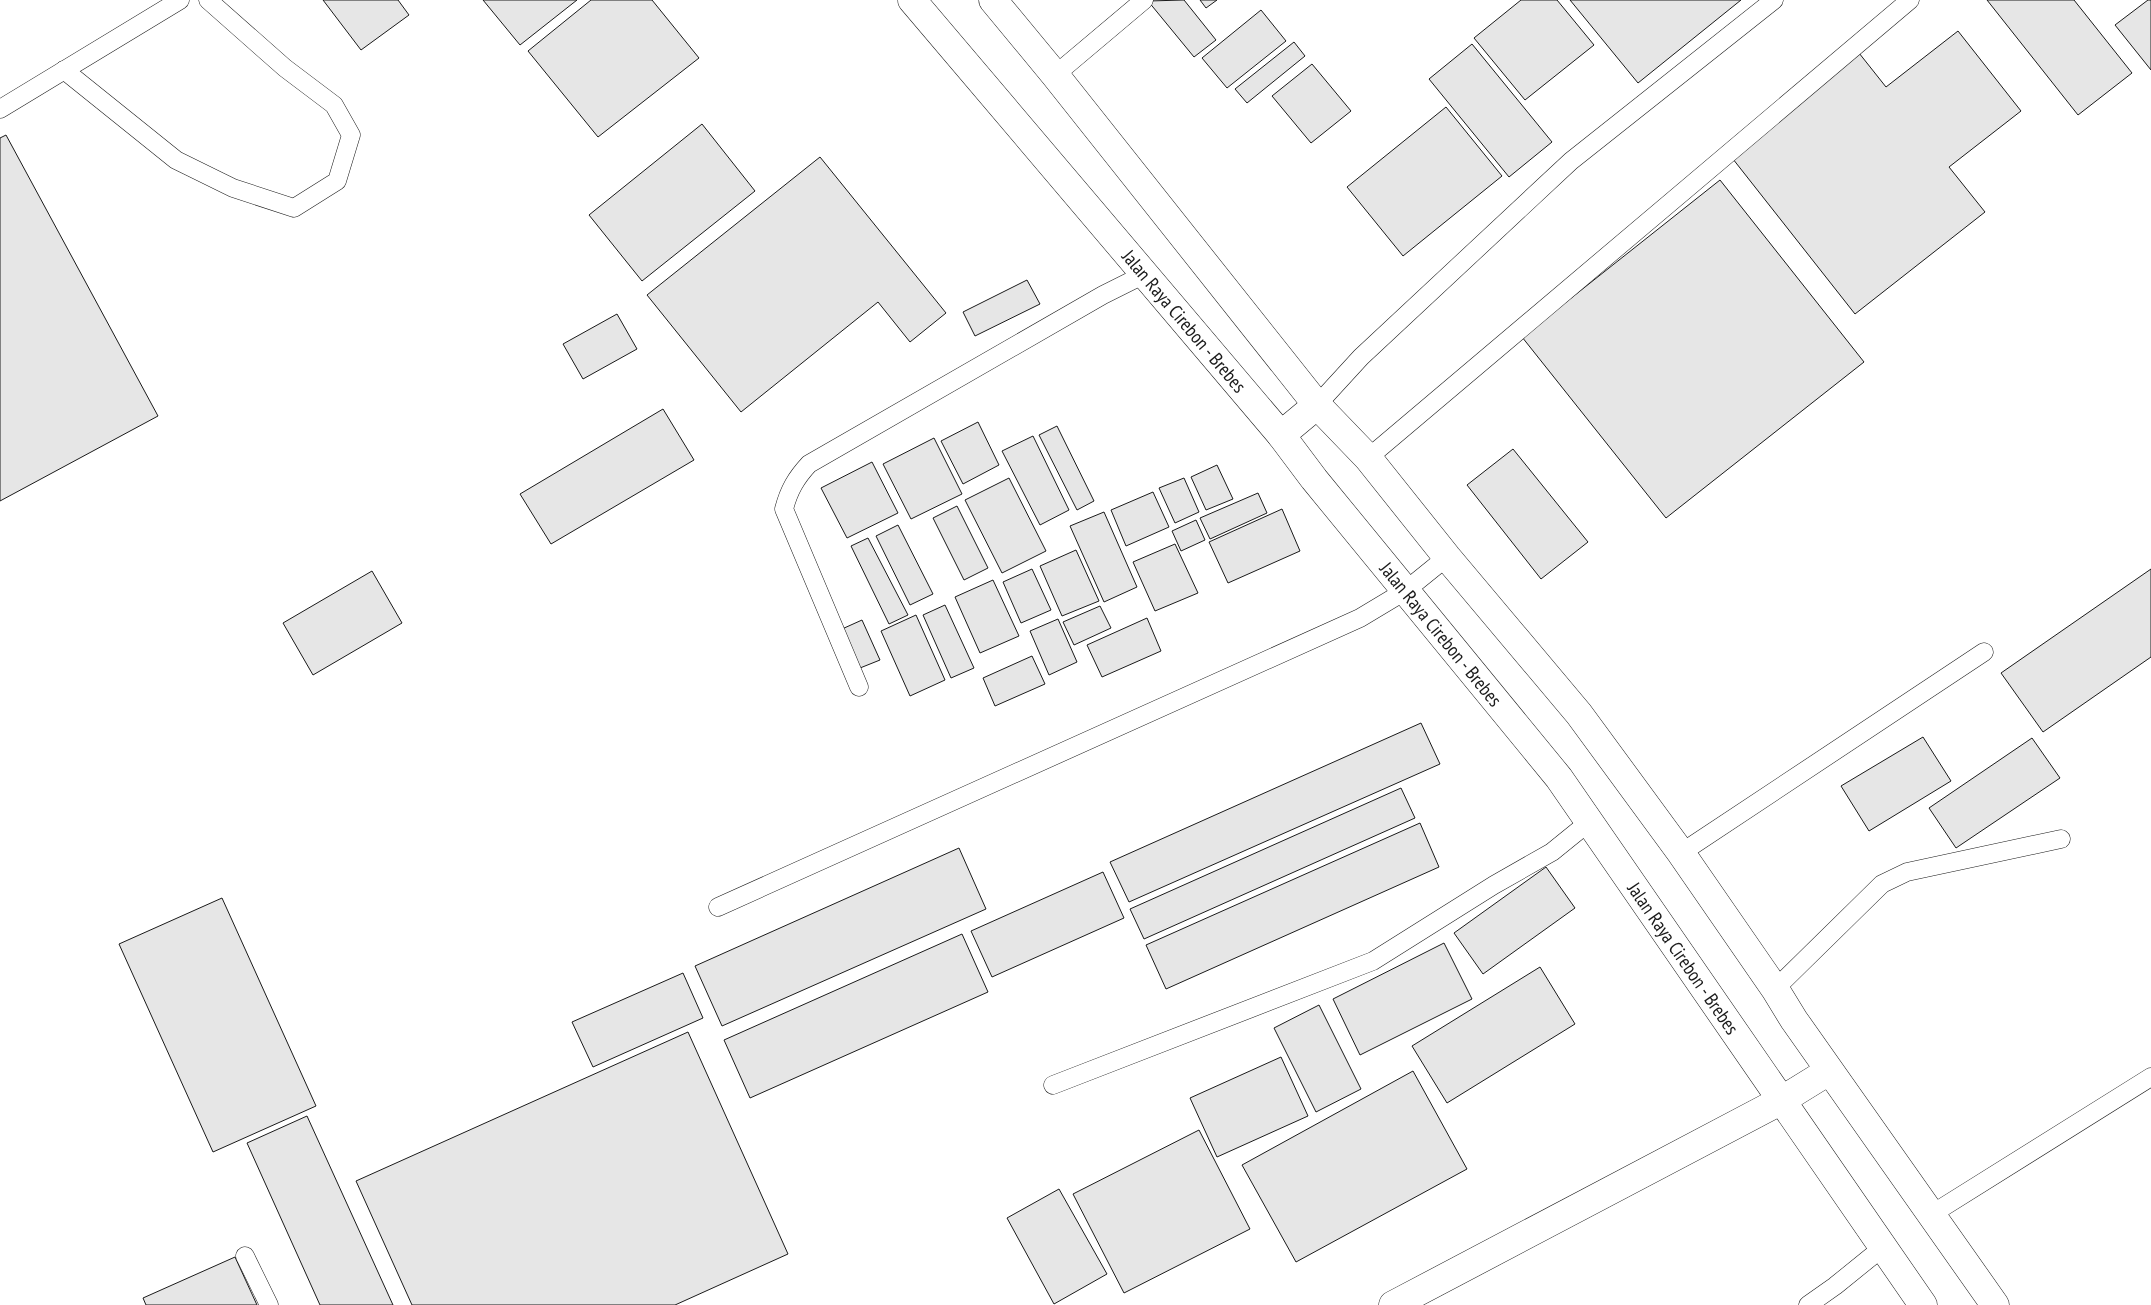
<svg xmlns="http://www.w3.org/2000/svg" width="2151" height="1305" viewBox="0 0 2151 1305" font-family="'PT Sans Narrow',sans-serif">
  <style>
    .building { fill: #e6e6e6; stroke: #1a1a1a }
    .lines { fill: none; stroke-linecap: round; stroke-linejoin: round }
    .lane-casing { stroke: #1a1a1a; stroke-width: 19 }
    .street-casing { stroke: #1a1a1a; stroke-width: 29 }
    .highway-casing { stroke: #1a1a1a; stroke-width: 29 }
    .lane { stroke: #fff; stroke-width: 18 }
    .street { stroke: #fff; stroke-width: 28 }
    .highway { stroke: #fff; stroke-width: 28 }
    .labels { text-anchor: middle; stroke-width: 4; stroke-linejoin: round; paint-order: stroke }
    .street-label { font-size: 19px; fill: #1a1a1a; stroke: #fff }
  </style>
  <rect width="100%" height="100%" fill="#fff"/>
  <!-- building -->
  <g class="building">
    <path d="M323 0H398L409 15 361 50Z"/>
    <path d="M483 0H577L520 45Z"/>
    <path d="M591 0H652L699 58 598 137 528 51Z"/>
    <path d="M1184 0 1216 40 1194 57 1148 1Z"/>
    <path d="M1200 0H1217L1206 8Z"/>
    <path d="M1521 0H1557L1594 45 1525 100 1474 38Z"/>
    <path d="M1570 0H1741L1638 83Z"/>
    <path d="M1987 0H2074L2132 73 2078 115Z"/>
    <path d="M2148 0H2151V70L2115 25Z"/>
    <path d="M1261 10 1286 41 1227 88 1202 58Z"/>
    <path d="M1958 31 2021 111 1949 167 1985 212 1855 314 1729 154 1859 53 1886 87Z"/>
    <path d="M1294 42 1305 56 1247 103 1235 89Z"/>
    <path d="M1472 44 1552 142 1509 177 1429 79Z"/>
    <path d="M1312 64 1351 111 1311 143 1272 96Z"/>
    <path d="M1446 107 1502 176 1403 256 1347 187Z"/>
    <path d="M702 124 755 191 642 281 589 215Z"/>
    <path d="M6 135 158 416 0 501V138Z"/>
    <path d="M820 157 946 313 910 342 878 302 741 412 647 295Z"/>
    <path d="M1720 180 1864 362 1666 518 1522 337Z"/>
    <path d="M1027 280 1040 304 975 336 963 312Z"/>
    <path d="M617 314 637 349 583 379 563 344Z"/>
    <path d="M663 409 694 460 551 544 520 494Z"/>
    <path d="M978 422 999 465 963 484 941 441Z"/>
    <path d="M1057 426 1094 501 1077 510 1039 435Z"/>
    <path d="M1033 436 1069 510 1040 525 1002 451Z"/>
    <path d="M934 438 962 494 911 519 883 464Z"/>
    <path d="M1513 449 1588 542 1541 579 1467 485Z"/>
    <path d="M872 462 898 513 847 538 821 488Z"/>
    <path d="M1217 465 1233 499 1206 510 1191 477Z"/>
    <path d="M1009 478 1046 551 1002 573 965 500Z"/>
    <path d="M1184 478 1199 512 1175 523 1159 488Z"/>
    <path d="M1153 492 1169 527 1126 546 1111 510Z"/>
    <path d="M1258 493 1267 513 1210 539 1200 518Z"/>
    <path d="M957 506 988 568 964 580 933 518Z"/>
    <path d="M1282 509 1300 551 1228 583 1209 542Z"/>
    <path d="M1104 512 1137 587 1104 602 1070 526Z"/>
    <path d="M1196 520 1205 540 1181 551 1172 531Z"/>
    <path d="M898 525 933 594 910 605 876 536Z"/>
    <path d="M868 538 908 615 889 624 851 546Z"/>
    <path d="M1175 544 1198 593 1155 611 1133 562Z"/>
    <path d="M1076 550 1099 601 1062 616 1040 566Z"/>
    <path d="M1032 569 1051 610 1021 623 1003 582Z"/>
    <path d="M2151 569V657L2043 732 2001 673Z"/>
    <path d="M372 571 402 623 313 675 283 623Z"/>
    <path d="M993 580 1019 636 980 653 955 597Z"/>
    <path d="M945 605 974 668 951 678 923 615Z"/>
    <path d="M1100 606 1111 628 1074 645 1063 622Z"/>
    <path d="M916 615 945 680 910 696 881 631Z"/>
    <path d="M1147 618 1161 651 1102 677 1087 645Z"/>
    <path d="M1058 619 1077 662 1049 675 1030 631Z"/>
    <path d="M862 620 880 660 860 668 842 629Z"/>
    <path d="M1032 656 1045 684 995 706 983 678Z"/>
    <path d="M1421 723 1440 764 1129 902 1110 862Z"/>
    <path d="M1923 737 1951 781 1869 831 1841 786Z"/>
    <path d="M2032 738 2060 778 1956 848 1929 808Z"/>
    <path d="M1401 788 1415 818 1144 939 1130 909Z"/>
    <path d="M1420 823 1439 867 1166 989 1146 945Z"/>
    <path d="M959 848 986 909 722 1026 695 966Z"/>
    <path d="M1546 867 1575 908 1483 974 1454 933Z"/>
    <path d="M1103 872 1124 918 992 977 971 931Z"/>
    <path d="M222 898 316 1106 213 1152 119 944Z"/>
    <path d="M962 934 988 992 750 1098 724 1040Z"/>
    <path d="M1444 943 1472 999 1360 1055 1333 999Z"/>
    <path d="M1540 967 1575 1024 1447 1103 1412 1046Z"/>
    <path d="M683 973 703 1018 593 1067 572 1022Z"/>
    <path d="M1319 1005 1361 1089 1316 1112 1274 1028Z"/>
    <path d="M688 1032 788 1254 675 1305H412L356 1181Z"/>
    <path d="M1281 1057 1308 1116 1217 1157 1190 1098Z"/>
    <path d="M1413 1071 1467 1169 1296 1262 1242 1165Z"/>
    <path d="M307 1116 393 1305H320L247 1143Z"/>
    <path d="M1199 1130 1250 1229 1124 1293 1073 1194Z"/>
    <path d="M1059 1189 1107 1274 1054 1304 1007 1218Z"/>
    <path d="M235 1257 257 1305H146L143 1298Z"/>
  </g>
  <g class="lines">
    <!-- lane casing -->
    <g class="lane-casing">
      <g id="lane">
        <path d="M64 70 176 160 233 188 294 208 337 181 351 135 334 105 285 68 208 0"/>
        <path d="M1055 75 1144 0"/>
        <path d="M0 109 180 0"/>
        <path d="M1317 405 1361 357 1571 161 1774 0"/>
        <path d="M1368 458 1910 0"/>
        <path d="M859 687 784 509C789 490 796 478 809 464L1103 295 1145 274"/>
        <path d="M1681 853 1984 652"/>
        <path d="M718 907 1360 618 1405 591 1447 557"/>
        <path d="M1775 989 1882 884 1907 872 2061 839"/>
        <path d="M1053 1085 1373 961 1494 885 1552 852 1589 822"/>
        <path d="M1932 1214 2151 1077"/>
        <path d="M245 1256 269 1305"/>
        <path d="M1808 1305 1835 1286 1882 1248"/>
      </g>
    </g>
    <!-- street casing -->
    <g class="street-casing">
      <path id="street" d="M1393 1305 1782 1100 1829 1071"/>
    </g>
    <!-- highway casing -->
    <g class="highway-casing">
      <g id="highway">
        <path id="s1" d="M912 0 1281 435 1314 479 1559 778 1923 1305"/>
        <path d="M993 0 1055 75 1317 405 1368 458 1447 557 1579 714 1681 853 1775 989 1794 1020 1995 1305"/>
        <path d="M1281 435 1317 405"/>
      </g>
    </g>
    <!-- lane -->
    <use href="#lane" class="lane"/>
    <!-- street -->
    <use href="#street" class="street"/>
    <!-- highway -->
    <use href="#highway" class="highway"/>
  </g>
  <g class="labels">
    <!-- street labels -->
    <g class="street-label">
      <text dy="7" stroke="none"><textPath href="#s1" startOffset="421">Jalan Raya Cirebon - Brebes</textPath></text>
      <text dy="7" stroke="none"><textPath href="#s1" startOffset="826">Jalan Raya Cirebon - Brebes</textPath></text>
      <text dy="7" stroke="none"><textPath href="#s1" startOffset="1231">Jalan Raya Cirebon - Brebes</textPath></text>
    </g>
  </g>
</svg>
